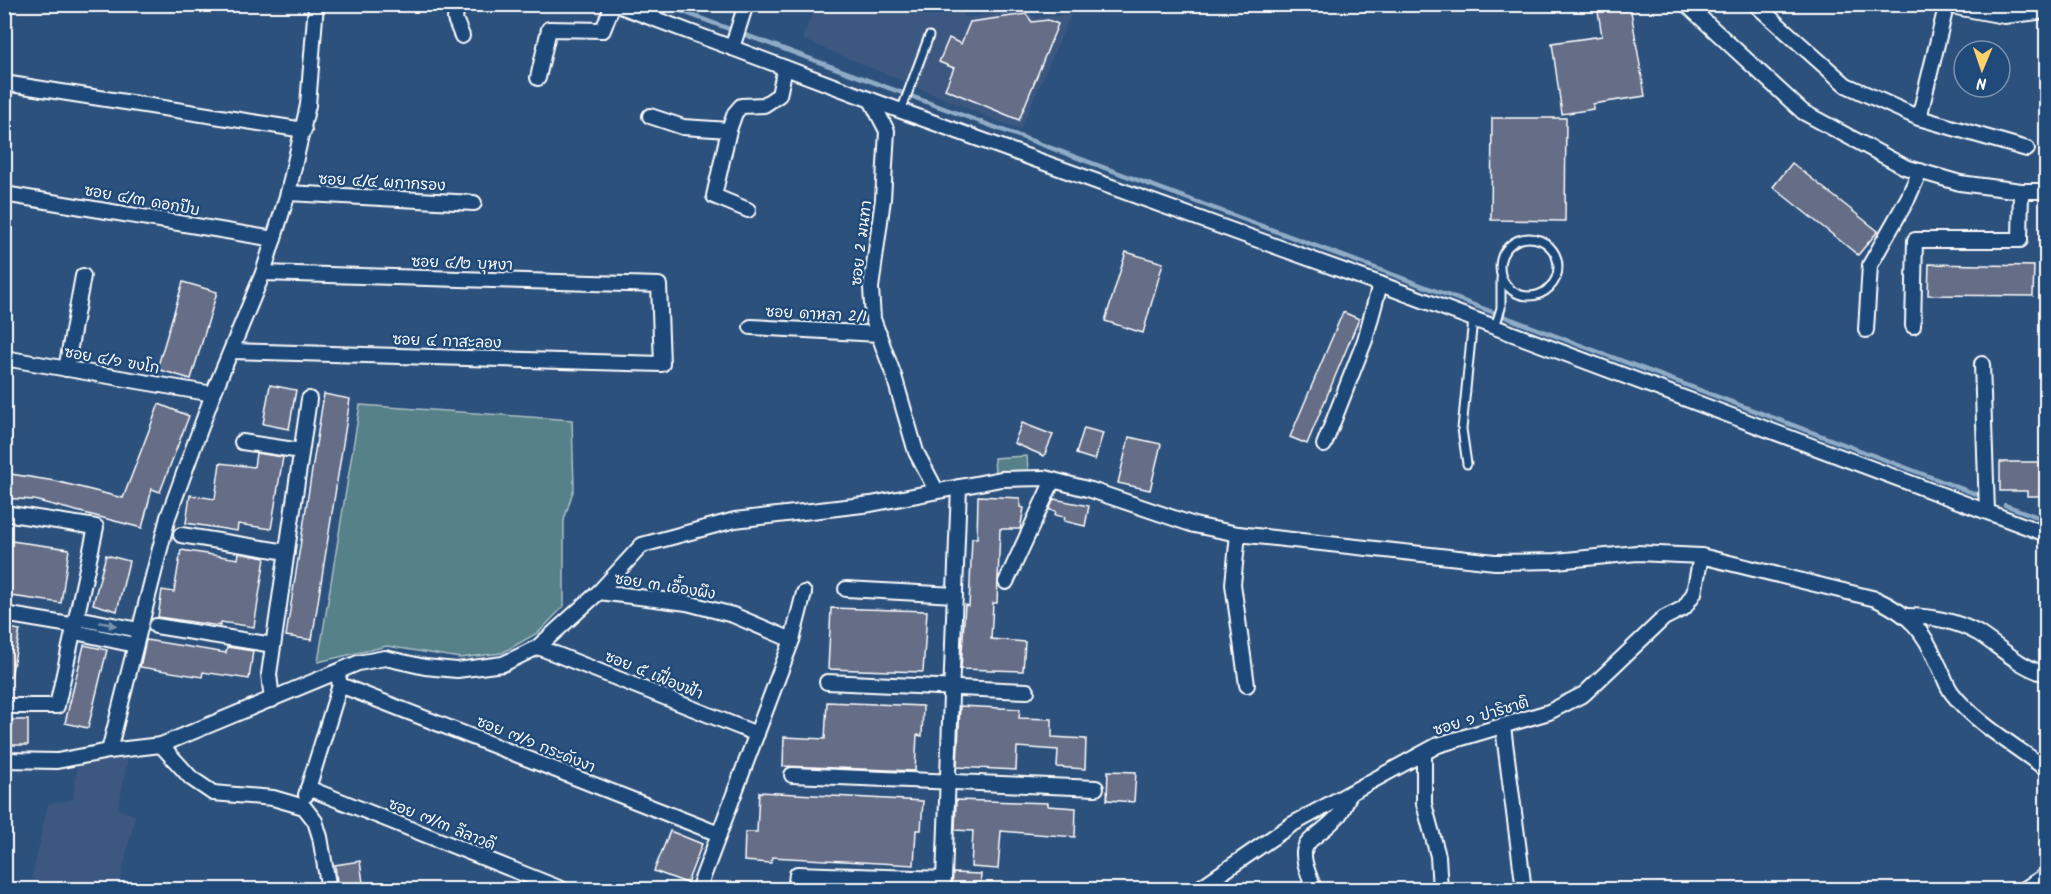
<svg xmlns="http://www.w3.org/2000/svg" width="2051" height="894" viewBox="0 0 2051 894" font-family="Kalam,'Playpen Sans Thai',sans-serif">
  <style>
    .built { fill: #3e5980 }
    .green { fill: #568189; stroke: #aac0c4; stroke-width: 1.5 }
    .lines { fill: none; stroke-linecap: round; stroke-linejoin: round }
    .stream { stroke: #8facc7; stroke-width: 4.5 }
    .building { fill: #656d87; stroke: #fff; stroke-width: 1.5 }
    .service-casing { stroke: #fff; stroke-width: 11 }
    .minor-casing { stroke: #fff; stroke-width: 18 }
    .service { stroke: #1f4a7a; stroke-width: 7 }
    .minor { stroke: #1f4a7a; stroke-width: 14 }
    .oneway { fill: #7992af }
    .labels { text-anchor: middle; stroke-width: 5; stroke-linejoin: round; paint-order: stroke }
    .street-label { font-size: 15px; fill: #fff; stroke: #1f4a7a }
  </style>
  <rect width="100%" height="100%" fill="#2d517d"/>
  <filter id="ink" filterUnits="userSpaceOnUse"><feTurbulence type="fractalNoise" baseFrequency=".0167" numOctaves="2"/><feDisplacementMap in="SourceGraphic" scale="12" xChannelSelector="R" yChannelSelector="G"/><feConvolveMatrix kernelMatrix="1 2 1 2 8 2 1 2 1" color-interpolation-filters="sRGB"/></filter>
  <g filter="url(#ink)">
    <!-- built -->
    <g class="built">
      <path d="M816 5H961L964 18 1026 9 1036 18 1071 14 1020 130 802 39Z"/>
      <path d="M129 753 118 809 135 816 118 889H82L32 879 48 804 73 800 78 761Z"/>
    </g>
    <!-- green -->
    <g class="green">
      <path d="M360 405 572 420 574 488 564 520V606L539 632 502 653 460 658 387 646 318 662Z"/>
      <path d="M1027 456 1028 471 995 474 994 458Z"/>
    </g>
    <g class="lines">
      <!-- stream -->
      <g class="stream">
        <path d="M662 4 1394 275 1981 496"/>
        <path d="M2005 505 2046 520"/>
      </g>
    </g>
    <!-- building -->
    <g class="building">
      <path d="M1630 5 1645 96 1593 104V109L1562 114 1552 43 1602 36 1598 11Z"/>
      <path d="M1026 14 1032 22 1048 20 1058 24 1019 120 945 89 954 68 939 62 949 38 961 44 970 22Z"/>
      <path d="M1492 118H1566L1565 221 1491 220Z"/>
      <path d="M1792 163 1878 231 1858 255 1773 187Z"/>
      <path d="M1126 252 1163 263 1143 333 1105 321Z"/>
      <path d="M1929 264 2034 266 2033 296 1928 295Z"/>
      <path d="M183 282 217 292 191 379 157 369Z"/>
      <path d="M1343 312 1359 319 1307 444 1290 437Z"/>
      <path d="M270 385 296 390 289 429 263 424Z"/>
      <path d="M324 394 350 399 312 640 286 636Z"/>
      <path d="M159 404 189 416 160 492 152 489 142 528 34 500 4 498V473L55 481 123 498Z"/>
      <path d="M1022 423 1053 435 1044 456 1014 443Z"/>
      <path d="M1084 428 1103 433 1095 460 1076 454Z"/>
      <path d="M1129 437 1161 444 1150 490 1118 483Z"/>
      <path d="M256 453 283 457 271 529 238 524 237 531 186 523 190 495 215 499 220 463 254 467Z"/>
      <path d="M2000 462H2041V496H2027V491H2000Z"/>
      <path d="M978 496 1020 498V507L1024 508 1020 529H1000L997 603H993L991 639 1025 642 1023 671 961 669 965 605 969 606 972 538H977Z"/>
      <path d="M1054 499 1089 506 1085 526 1064 521 1065 517 1055 515 1056 511 1049 510Z"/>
      <path d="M4 540 69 549 61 603 4 595Z"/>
      <path d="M181 550 238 559 239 553 265 558 254 627 221 622 220 626 158 617 162 590 174 592Z"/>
      <path d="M106 555 129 561 117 611 93 604Z"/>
      <path d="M831 608 927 611 923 672 828 669Z"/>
      <path d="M4 627 20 630 11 677H4Z"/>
      <path d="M146 640 226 653 227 647 253 651 249 679 203 672 202 677 140 667Z"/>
      <path d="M84 645 107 650 88 728 65 723Z"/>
      <path d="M827 702 923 706 922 736 917 735 915 771 783 766 784 737 825 739Z"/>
      <path d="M960 706 1020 709 1019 718 1052 719V737L1086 739 1085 769 1057 767 1058 750 1017 747 1016 770 957 767Z"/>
      <rect x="4" y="720" width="24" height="25"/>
      <path d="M1108 771 1136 772 1134 802 1107 800Z"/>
      <path d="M759 792 923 801 921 830H916L914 865 772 857 771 863 744 861 745 832H757Z"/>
      <path d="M956 800 1048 803V806L1076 808 1075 837 1001 831 998 869 971 867 973 831 955 830Z"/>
      <path d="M670 831 702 844 687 883 654 871Z"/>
      <path d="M360 861 364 890H338L335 865Z"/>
      <path d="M953 873 981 874 980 890H952Z"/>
    </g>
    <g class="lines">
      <!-- service casing -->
      <g class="service-casing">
        <g id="service">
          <path d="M901 111 929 36"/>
          <circle cx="1529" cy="267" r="29"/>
          <path d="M1495 327 1501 308V279"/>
          <path d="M1467 464 1462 429 1473 319"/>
        </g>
      </g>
      <!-- minor casing -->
      <g class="minor-casing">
        <g id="minor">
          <path d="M457 4 455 19 462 36"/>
          <path d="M615 4 871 100 1380 284 2046 534"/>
          <path d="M1686 4 1803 112 1905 167 1960 183 2021 191H2046"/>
          <path d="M1755 4 1846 85 1919 118 2027 149"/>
          <path d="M1940 4 2004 16 2046 11"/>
          <path d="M732 48 746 4"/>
          <path d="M538 78 549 29 603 30 613 4"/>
          <path d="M4 83 304 130"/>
          <path d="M871 100 887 131 883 199 871 288 873 319 894 376 916 452 936 490"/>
          <path d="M650 116 683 127 729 130 735 113 741 106 764 105 779 95 785 68"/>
          <path d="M1919 118 1946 7"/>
          <path d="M729 130 714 196 748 210"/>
          <path d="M288 193 474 203"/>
          <path d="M4 194 274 239"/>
          <path d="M1913 326 1915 240H2020L2021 191"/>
          <path d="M751 327 879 334"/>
          <path d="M1866 330 1870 265 1908 198 1920 171"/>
          <path d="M232 351 662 364 659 285 263 273"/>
          <path d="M4 358 213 394"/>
          <path d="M1982 364 1987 511"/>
          <path d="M66 369 83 276"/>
          <path d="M242 442 301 451"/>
          <path d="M1324 445 1365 340 1380 284"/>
          <path d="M4 513 96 527 57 706H4"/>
          <path d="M1238 534 1233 584 1247 685"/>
          <path d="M181 535 287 552"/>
          <path d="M1006 582 1053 480"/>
          <path d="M846 589 955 595"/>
          <path d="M599 592 687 603 733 615 792 640"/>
          <path d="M4 614 76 626"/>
          <path d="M1905 616C1930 616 1956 621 1978 633 2000 647 2021 668 2046 674"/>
          <path d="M77 618 139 630"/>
          <path d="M156 626 273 645"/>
          <path d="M75 632 135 645"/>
          <path d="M538 647 757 734"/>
          <path d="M827 682 1027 691"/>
          <path d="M340 685 719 834"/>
          <path d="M272 700 269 674 309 399"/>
          <path d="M1503 727 1524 890"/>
          <path d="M161 745 191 778 213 793 273 798 304 807 315 821 320 837 329 890"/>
          <path d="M109 751 168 517 213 394 263 273 288 193 308 105 316 4"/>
          <path d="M1424 753V804L1438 856 1440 890"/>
          <path d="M4 760 57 761 109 751 161 745 358 663 385 658 425 667 457 670 503 664 538 647 599 592 642 545 735 520 871 504 1001 479 1045 478 1091 490 1194 525 1238 534 1495 562 1556 561 1637 553 1701 556 1876 599C1910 615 1923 629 1938 664 1943 673 1946 685 1952 693 1974 722 2017 747 2046 769"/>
          <path d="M792 775 1096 788"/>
          <path d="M308 788 564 890"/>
          <path d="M306 795 340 685 338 676"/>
          <path d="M698 890 792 640 804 593"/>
          <path d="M795 890 797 874 944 879 959 487"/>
          <path d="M1197 890 1291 825 1438 745 1549 712 1584 694 1664 618 1684 608 1694 593 1701 556"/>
          <path d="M1315 890C1291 836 1309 848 1339 815 1344 809 1347 800 1350 793"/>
          <path d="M2023 890 2046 875"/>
        </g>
      </g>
      <!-- service -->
      <use href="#service" class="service"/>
      <!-- minor -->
      <use href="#minor" class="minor"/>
    </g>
    <!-- one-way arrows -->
    <defs><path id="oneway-solid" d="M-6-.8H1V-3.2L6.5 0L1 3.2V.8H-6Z" transform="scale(1.5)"/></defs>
    <use class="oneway" href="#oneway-solid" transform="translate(108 624) rotate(11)"/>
  </g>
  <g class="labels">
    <!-- street labels -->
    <g class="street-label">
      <text transform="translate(382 182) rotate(3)" y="5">ซอย ๔/๔ ผกากรอง</text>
      <text transform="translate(142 200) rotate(10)" y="5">ซอย ๔/๓ ดอกปีบ</text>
      <text transform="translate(861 243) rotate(-83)" y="5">ซอย 2 มนทา</text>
      <text transform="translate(462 263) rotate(2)" y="5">ซอย ๔/๒ บุหงา</text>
      <text transform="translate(816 314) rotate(3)" y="5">ซอย ดาหลา 2/1</text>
      <text transform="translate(447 341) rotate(2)" y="5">ซอย ๔ กาสะลอง</text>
      <text transform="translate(112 360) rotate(10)" y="5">ซอย ๔/๑ ฃงโก</text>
      <text transform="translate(665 586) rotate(9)" y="5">ซอย ๓ เอื้องผึง</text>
      <text transform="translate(654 675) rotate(22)" y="5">ซอย ๕ เฟื่องฟ้า</text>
      <text transform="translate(1481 716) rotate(-17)" y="5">ซอย ๑ ปาริชาติ</text>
      <text transform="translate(536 744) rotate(22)" y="5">ซอย ๗/๑ กระดังงา</text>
      <text transform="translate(442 824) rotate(22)" y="5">ซอย ๗/๓ ลีลาวดี</text>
    </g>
  </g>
  <!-- margin -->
  <rect width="2051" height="894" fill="none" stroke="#1f4a7a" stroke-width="24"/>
  <rect x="12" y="12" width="2027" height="870" fill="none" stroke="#fff" stroke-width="2" filter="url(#ink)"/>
  <!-- north arrow -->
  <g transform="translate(1982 69) rotate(182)"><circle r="28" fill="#1f4a7a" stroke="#7992af" stroke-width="1.5"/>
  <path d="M0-4.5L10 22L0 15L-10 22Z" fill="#ffd166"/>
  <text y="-9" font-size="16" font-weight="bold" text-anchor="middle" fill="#ffffff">N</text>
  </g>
</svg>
